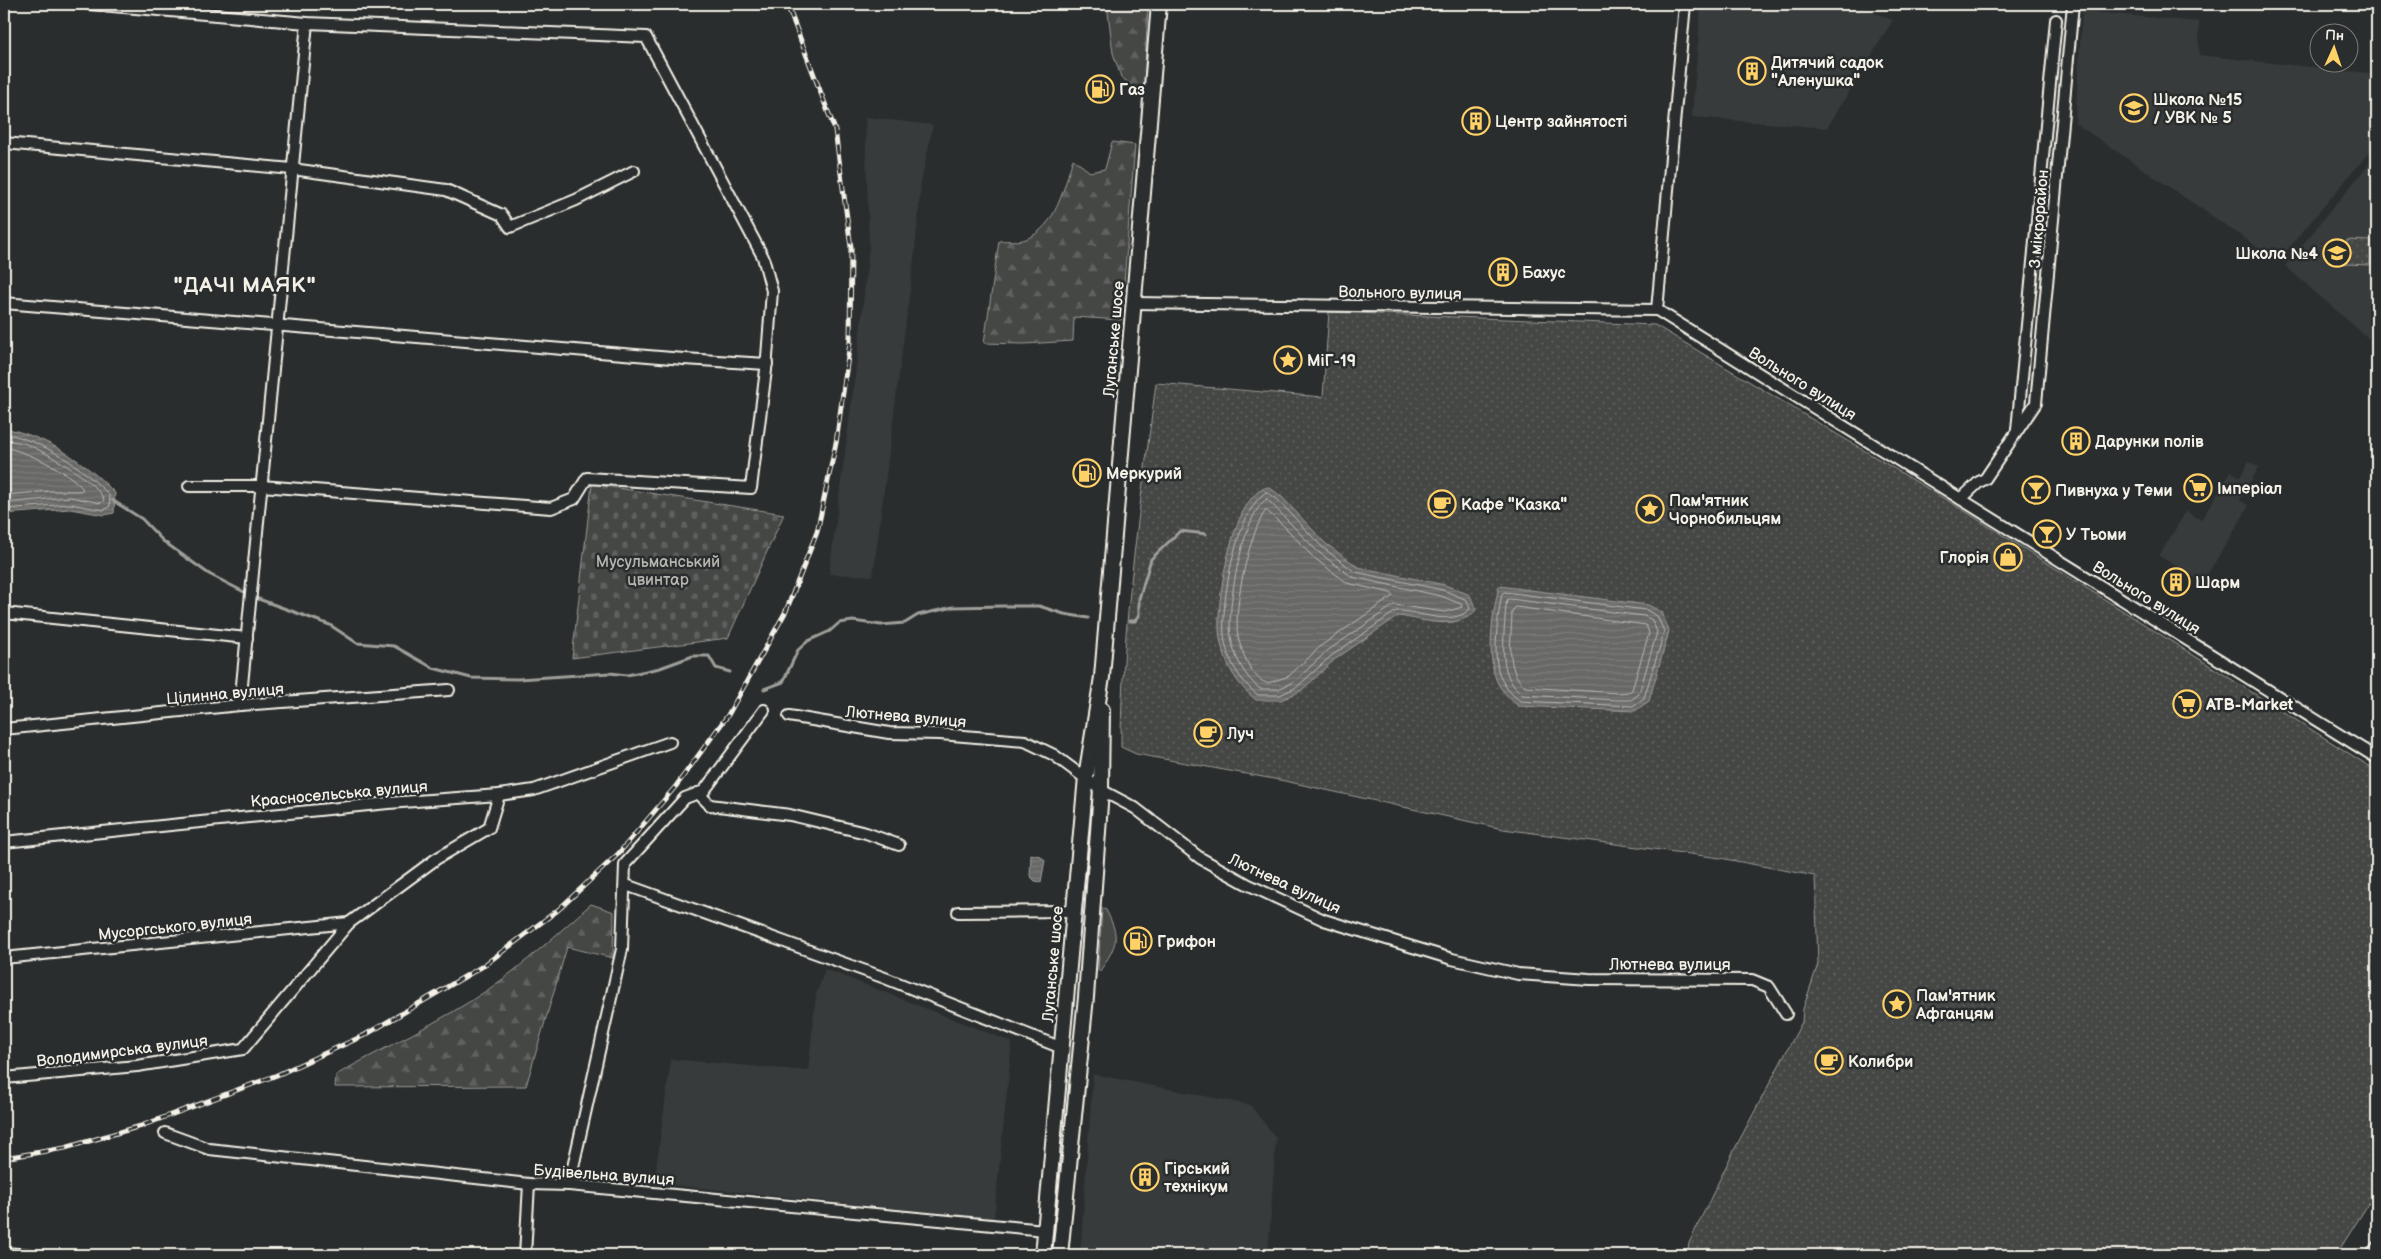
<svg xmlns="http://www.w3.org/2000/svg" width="2381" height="1259" viewBox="0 0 2381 1259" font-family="'Balsamiq Sans',sans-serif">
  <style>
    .built { fill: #373a3a }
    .green { fill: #444645; stroke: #9c9c96 }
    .forest { fill: url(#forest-firs); stroke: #9c9c96 }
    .cemetery { fill: url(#cemetery-stones); stroke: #9c9c96 }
    .park { fill: url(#park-dots); stroke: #9c9c96 }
    .water { fill: url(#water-rules); stroke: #9f9f9a }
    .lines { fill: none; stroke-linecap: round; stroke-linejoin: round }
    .shore { stroke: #bcbab4; stroke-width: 1 }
    .stream { stroke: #9f9f9a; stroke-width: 3 }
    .minor-casing { stroke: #f4f1e8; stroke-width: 14 }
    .major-casing { stroke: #f4f1e8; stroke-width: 18 }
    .minor { stroke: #2a2d2e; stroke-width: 10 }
    .major { stroke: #2a2d2e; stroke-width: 14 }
    .rail-casing { stroke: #f4f1e8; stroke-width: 5 }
    .rail { stroke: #2a2d2e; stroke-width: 3; stroke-dasharray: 9; stroke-linecap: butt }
    .labels { text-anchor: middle; stroke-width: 5; stroke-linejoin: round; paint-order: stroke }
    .poi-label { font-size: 16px; font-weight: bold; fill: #f4f1e8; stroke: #2a2d2e; text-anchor: start }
    .street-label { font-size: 16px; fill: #f4f1e8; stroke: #2a2d2e }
    .park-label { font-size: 16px; fill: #b6b5af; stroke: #2a2d2e }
    .district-label { font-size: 21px; font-weight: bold; letter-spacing: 1px; fill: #f4f1e8; stroke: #2a2d2e }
  </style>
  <defs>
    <pattern id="forest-firs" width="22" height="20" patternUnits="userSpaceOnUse" patternTransform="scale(1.25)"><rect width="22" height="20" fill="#444645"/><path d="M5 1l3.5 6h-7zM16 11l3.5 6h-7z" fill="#606160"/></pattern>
    <pattern id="cemetery-stones" width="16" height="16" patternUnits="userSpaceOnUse" patternTransform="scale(1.25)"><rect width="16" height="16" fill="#444645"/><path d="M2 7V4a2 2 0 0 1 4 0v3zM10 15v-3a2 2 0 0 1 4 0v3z" fill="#606160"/></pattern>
    <pattern id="park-dots" width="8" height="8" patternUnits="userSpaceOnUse" patternTransform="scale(1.25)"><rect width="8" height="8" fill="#444645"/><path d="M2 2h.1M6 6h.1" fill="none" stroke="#606160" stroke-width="1.8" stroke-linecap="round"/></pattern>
    <pattern id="water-rules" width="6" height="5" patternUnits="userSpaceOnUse" patternTransform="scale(1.25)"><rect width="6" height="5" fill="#676866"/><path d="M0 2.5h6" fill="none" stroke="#7d7e7c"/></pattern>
  </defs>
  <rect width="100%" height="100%" fill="#2a2d2e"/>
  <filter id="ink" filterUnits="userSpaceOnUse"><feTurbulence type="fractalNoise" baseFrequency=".02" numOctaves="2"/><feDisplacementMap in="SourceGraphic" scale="10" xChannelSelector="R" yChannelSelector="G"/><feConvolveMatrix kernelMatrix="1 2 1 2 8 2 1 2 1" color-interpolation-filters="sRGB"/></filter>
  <g filter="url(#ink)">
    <!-- built -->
    <g class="built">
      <path d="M1701 4H1852L1893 20 1827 128 1692 117Z"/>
      <path d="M2082 11 2199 22V55L2377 74V143L2278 261 2075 123Z"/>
      <path d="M865 117 933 125 921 183 915 251 873 576 829 574 858 352 869 246Z"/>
      <path d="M2377 154V346L2285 266Z"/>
      <path d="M2249 461 2259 467 2240 500 2249 506 2203 582 2159 556 2186 511 2201 520 2231 471 2240 477Z"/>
      <path d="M825 969 1012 1042 994 1219 654 1183 671 1059 808 1071 816 995Z"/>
      <path d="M1093 1074 1250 1105 1276 1138 1268 1255H1080Z"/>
    </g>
    <!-- green -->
    <path class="green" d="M1102 908 1106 910C1121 939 1117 944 1100 971H1098Z"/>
    <!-- forest -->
    <g class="forest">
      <path d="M1107 4H1148L1144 87 1137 89 1121 77 1113 53Z"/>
      <path d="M1112 142 1135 145 1121 320 1074 317 1073 341 1024 344 984 343 999 241C1007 240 1019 242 1026 239 1057 227 1064 186 1073 159L1090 172 1105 169Z"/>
      <path d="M591 904 614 912 613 958 567 947 526 1086 335 1087 336 1075C386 1046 441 1022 489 989 525 964 558 933 591 904Z"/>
    </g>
    <!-- cemetery -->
    <path class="cemetery" d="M592 484 784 514 728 638 572 658Z"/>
    <!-- park -->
    <g class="park">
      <path d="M2347 240 2371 241 2370 265 2346 264Z"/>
      <path d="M1329 312 1655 325 1955 505 2377 771V1190L2336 1255H1687L1689 1243 1732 1154 1802 1022 1803 1009 1818 964 1815 876 1720 858 1503 829 1285 781 1136 754 1121 747C1121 627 1141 502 1156 383L1323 397Z"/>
    </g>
    <!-- water -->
    <g class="water">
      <path d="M4 428C48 437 84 461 115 493L114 513 104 515 70 509 4 514Z"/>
      <path d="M1269 487 1282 497 1325 543 1358 567 1445 585 1470 595 1476 610C1456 632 1423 619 1398 616L1334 660 1301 691 1281 700H1256C1236 684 1225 664 1220 639 1214 609 1232 491 1269 487Z"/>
      <path d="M1499 586 1648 605 1662 612 1669 631 1649 701 1635 711 1518 706C1509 698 1498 688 1495 676 1487 650 1493 612 1499 586Z"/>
      <path d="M1031 854 1040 856 1045 860 1041 882 1035 881 1030 876Z"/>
    </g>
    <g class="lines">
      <!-- shore -->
      <g class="shore">
        <path d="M4 433C45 442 80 465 109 495L110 506 104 510 70 504 4 509"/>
        <path d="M4 440C10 441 17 442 23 443 42 449 98 482 104 500L101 503 70 497 4 503"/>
        <path d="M4 447C27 452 68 470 83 489L80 491H52L4 495"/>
        <path d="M1266 492 1278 500 1322 547 1355 572 1443 590 1467 600 1470 609C1450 628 1419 610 1396 611L1331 656 1297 687 1280 695H1258C1240 681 1227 660 1224 636 1221 601 1236 511 1266 492Z"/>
        <path d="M1267 499 1317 551 1352 577 1441 596 1461 604 1462 607 1445 612 1394 605 1327 651 1294 682 1278 689H1260C1244 676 1234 657 1231 637 1226 610 1243 512 1267 499Z"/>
        <path d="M1266 510 1286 528 1313 557 1347 583 1391 593 1393 596 1322 645 1289 676 1268 683C1261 682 1257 677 1253 672 1246 662 1241 649 1238 636 1233 608 1249 533 1266 510Z"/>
        <path d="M1505 592 1646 610 1657 616 1664 631 1660 646 1644 698 1633 706 1520 701C1511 694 1504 686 1500 676 1492 657 1498 614 1502 594Z"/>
        <path d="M1510 599 1644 616 1652 620 1657 632 1639 694 1631 700H1618L1522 695C1502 677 1503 657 1504 632 1505 621 1505 611 1507 600Z"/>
        <path d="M1516 607 1646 625 1649 633 1632 690 1629 692 1618 693 1525 687C1504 668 1512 637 1512 612Z"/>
      </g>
      <!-- stream -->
      <g class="stream">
        <path d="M112 500 142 519 163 541 209 574 248 594"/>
        <path d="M253 597 330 625 357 643 394 646 433 668 471 678 518 679 610 673 627 675 660 668 693 656H709L716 668 730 672"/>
        <path d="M1129 621H1135L1139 616V599L1151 559 1180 531 1206 534"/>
        <path d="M764 689 783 682 798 650 808 641 830 631 839 623 853 621 881 625 905 623 918 615 953 607 1003 606H1039L1064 614 1088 618"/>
      </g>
      <!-- minor casing -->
      <g class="minor-casing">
        <g id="minor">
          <path d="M89 4 307 23 646 37 763 257 772 291 766 370 751 488 587 478 574 499 551 508 261 486H189"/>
          <path d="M4 143 292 169 446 190 502 215 510 227 576 200 634 171"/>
          <path d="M4 303 684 359 767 364"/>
          <path d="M1134 303 1657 310 2377 758"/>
          <path d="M1657 310 1685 4"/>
          <path d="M2017 430 2056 20"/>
          <path d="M1961 499 1979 482 1985 479 2036 403 2073 4"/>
          <path d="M4 613 247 638"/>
          <path d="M240 705 307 23"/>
          <path d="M789 716 889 733 940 734 1025 741 1054 755 1101 790 1135 808 1200 858 1247 884 1324 920 1452 959 1518 974 1589 979 1752 980 1769 987 1786 1014"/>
          <path d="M4 729 240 705 449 690"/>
          <path d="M698 793 710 805 790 815 866 833 899 845"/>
          <path d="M4 842 388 803 499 795 534 790 670 742"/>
          <path d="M626 885 885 978 1062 1048"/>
          <path d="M958 912 1075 911"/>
          <path d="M4 958 349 923"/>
          <path d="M4 1078 137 1066 243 1049 349 923 436 859 489 828 499 795"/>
          <path d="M165 1133 209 1149 529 1184 569 1185 1045 1230"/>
          <path d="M569 1185 622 949 625 864 685 798 704 791 764 710"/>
          <path d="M4 1253 32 1255"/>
          <path d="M525 1255 529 1184"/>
          <path d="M2372 1255 2377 1247"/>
        </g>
      </g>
      <!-- major casing -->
      <g class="major-casing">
        <g id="major">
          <path d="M1043 1255 1086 777 1102 677 1159 4"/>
          <path d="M1060 1255 1086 997 1101 790 1102 710"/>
        </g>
      </g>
      <!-- minor -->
      <use href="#minor" class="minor"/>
      <!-- major -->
      <use href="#major" class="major"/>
      <!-- rail casing -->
      <g class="rail-casing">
        <path id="rail" d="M4 1158 65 1148 141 1126 277 1075 365 1035 483 966 558 910 618 854 676 786 728 715 786 611 817 532 836 443 850 342 851 247 835 130 787 4"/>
      </g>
      <!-- rail -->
      <use href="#rail" class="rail"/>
    </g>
  </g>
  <!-- icons -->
  <defs>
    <g id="building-ring" transform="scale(1.4375)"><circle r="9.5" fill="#2a2d2e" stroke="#ffd166" stroke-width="1.5"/><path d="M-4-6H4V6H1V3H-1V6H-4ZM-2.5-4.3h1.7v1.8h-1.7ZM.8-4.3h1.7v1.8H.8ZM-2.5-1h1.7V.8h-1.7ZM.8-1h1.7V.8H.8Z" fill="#ffd166"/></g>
    <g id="fuel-ring" transform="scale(1.4375)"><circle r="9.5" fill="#2a2d2e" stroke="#ffd166" stroke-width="1.5"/><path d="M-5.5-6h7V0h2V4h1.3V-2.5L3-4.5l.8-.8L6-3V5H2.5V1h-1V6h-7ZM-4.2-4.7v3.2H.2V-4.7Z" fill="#ffd166"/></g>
    <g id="school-ring" transform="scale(1.4375)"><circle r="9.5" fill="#2a2d2e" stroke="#ffd166" stroke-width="1.5"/><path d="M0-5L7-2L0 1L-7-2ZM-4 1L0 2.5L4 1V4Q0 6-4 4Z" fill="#ffd166"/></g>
    <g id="sight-ring" transform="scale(1.4375)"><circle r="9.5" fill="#2a2d2e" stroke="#ffd166" stroke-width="1.5"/><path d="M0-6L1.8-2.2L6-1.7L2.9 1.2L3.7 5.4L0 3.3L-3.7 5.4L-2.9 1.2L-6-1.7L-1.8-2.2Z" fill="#ffd166"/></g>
    <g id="supermarket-ring" transform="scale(1.4375)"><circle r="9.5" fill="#2a2d2e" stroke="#ffd166" stroke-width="1.5"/><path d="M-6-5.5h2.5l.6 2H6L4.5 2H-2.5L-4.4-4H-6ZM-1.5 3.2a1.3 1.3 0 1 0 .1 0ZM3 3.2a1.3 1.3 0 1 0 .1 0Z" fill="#ffd166"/></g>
    <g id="bar-ring" transform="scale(1.4375)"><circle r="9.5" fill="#2a2d2e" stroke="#ffd166" stroke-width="1.5"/><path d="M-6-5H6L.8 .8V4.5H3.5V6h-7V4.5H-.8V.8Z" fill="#ffd166"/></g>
    <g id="cafe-ring" transform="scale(1.4375)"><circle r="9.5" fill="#2a2d2e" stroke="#ffd166" stroke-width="1.5"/><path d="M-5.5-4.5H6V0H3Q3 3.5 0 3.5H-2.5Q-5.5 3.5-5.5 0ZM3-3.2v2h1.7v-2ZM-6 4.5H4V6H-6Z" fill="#ffd166"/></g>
    <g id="shop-ring" transform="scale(1.4375)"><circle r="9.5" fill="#2a2d2e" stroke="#ffd166" stroke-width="1.5"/><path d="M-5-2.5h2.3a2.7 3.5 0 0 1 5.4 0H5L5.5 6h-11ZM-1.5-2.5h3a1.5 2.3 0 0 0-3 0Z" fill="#ffd166"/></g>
  </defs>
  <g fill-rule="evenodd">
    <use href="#building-ring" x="1752" y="71"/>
    <use href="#fuel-ring" x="1100" y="89"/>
    <use href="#school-ring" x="2134" y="108"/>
    <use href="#building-ring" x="1476" y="121"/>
    <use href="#school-ring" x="2337" y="253"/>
    <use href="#building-ring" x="1503" y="272"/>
    <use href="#sight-ring" x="1288" y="360"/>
    <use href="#building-ring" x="2076" y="441"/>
    <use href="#fuel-ring" x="1087" y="473"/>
    <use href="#supermarket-ring" x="2198" y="488"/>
    <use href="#bar-ring" x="2036" y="490"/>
    <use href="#cafe-ring" x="1442" y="504"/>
    <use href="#sight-ring" x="1650" y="509"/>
    <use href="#bar-ring" x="2047" y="534"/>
    <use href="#shop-ring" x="2008" y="557"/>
    <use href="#building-ring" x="2176" y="582"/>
    <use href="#supermarket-ring" x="2187" y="704"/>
    <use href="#cafe-ring" x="1208" y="733"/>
    <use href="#fuel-ring" x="1138" y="941"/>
    <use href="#sight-ring" x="1897" y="1004"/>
    <use href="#cafe-ring" x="1829" y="1061"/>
    <use href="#building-ring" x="1145" y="1177"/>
  </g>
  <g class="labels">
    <!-- poi labels -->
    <g class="poi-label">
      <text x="1771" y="68">Дитячий садок<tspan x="1771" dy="18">"Аленушка"</tspan></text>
      <text x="1119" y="95">Газ</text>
      <text x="2153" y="105">Школа №15<tspan x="2153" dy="18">/ УВК № 5</tspan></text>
      <text x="1495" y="127">Центр зайнятості</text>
      <text x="2318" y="259" text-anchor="end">Школа №4</text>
      <text x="1522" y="278">Бахус</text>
      <text x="1307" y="366">МіГ-19</text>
      <text x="2095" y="447">Дарунки полів</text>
      <text x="1106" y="479">Меркурий</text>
      <text x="2217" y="494">Імперіал</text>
      <text x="2055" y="496">Пивнуха у Теми</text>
      <text x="1669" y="506">Пам'ятник<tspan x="1669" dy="18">Чорнобильцям</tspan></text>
      <text x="1461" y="510">Кафе "Казка"</text>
      <text x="2066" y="540">У Тьоми</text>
      <text x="1989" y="563" text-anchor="end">Глорія</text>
      <text x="2195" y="588">Шарм</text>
      <text x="2206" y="710">ATB-Market</text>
      <text x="1227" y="739">Луч</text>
      <text x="1157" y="947">Грифон</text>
      <text x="1916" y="1001">Пам'ятник<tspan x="1916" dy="18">Афганцям</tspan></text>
      <text x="1848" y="1067">Колибри</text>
      <text x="1164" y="1174">Гірський<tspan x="1164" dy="18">технікум</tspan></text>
    </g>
    <!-- street labels -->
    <g class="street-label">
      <text transform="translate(2038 219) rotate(-85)" y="6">3 мікрорайон</text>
      <text transform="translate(1400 292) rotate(1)" y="6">Вольного вулиця</text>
      <text transform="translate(1113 339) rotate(-85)" y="6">Луганське шосе</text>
      <text transform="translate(1803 383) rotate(32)" y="6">Вольного вулиця</text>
      <text transform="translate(2147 597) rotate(32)" y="6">Вольного вулиця</text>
      <text transform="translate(225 693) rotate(-5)" y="6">Цілинна вулиця</text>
      <text transform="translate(906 716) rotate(5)" y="6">Лютнева вулиця</text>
      <text transform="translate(339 793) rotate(-5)" y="6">Красносельська вулиця</text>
      <text transform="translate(1285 883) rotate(25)" y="6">Лютнева вулиця</text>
      <text transform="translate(175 926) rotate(-6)" y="6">Мусоргського вулиця</text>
      <text transform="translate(1052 964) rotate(-85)" y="6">Луганське шосе</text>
      <text x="1670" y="970">Лютнева вулиця</text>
      <text transform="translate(122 1050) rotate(-7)" y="6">Володимирська вулиця</text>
      <text transform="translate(604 1174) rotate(4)" y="6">Будівельна вулиця</text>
    </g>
    <!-- park labels -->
    <g class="park-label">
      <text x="658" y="567">Мусульманський<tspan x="658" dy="18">цвинтар</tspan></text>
    </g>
    <!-- district labels -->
    <g class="district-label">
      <text x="245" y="292">"ДАЧІ МАЯК"</text>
    </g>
  </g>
  <!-- margin -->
  <rect width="2381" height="1259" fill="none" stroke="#2a2d2e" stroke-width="20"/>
  <rect x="10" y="10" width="2361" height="1239" fill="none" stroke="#f4f1e8" stroke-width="2" filter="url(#ink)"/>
  <!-- north arrow -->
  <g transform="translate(2334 48) rotate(3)"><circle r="24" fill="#2a2d2e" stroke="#7b7b78"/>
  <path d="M0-4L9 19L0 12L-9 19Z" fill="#ffd166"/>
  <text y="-8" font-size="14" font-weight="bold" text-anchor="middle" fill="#f4f1e8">Пн</text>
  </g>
</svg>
